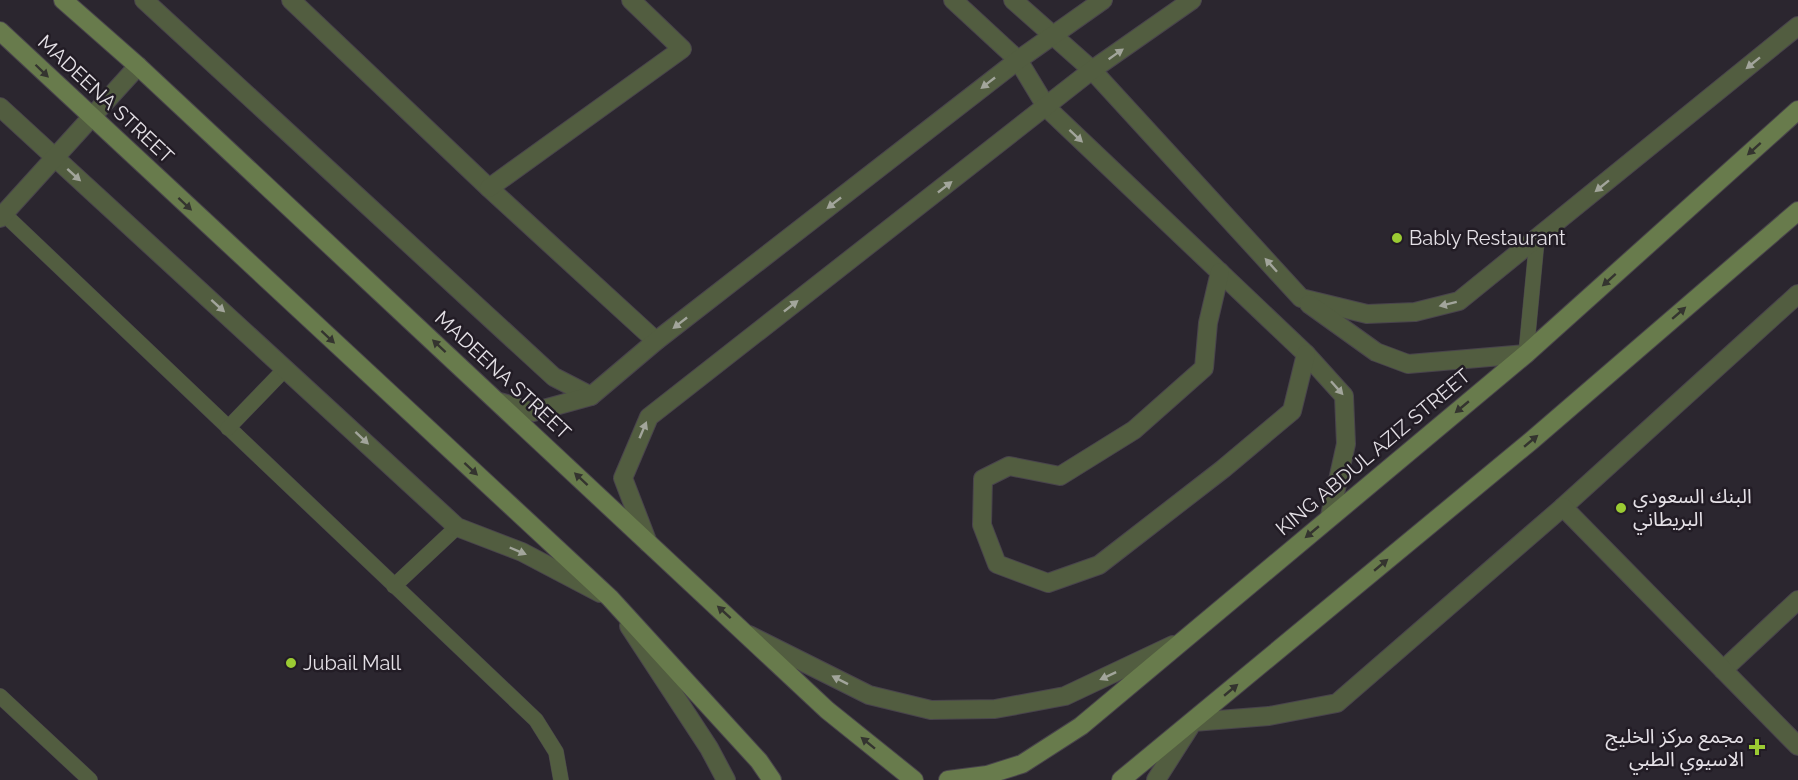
<svg xmlns="http://www.w3.org/2000/svg" width="1798" height="780" viewBox="0 0 1798 780" font-family="Raleway,'Noto Sans Arabic',sans-serif">
  <style>
    .lines { fill: none; stroke-linecap: round; stroke-linejoin: round }
    .lane-casing { stroke: #49444c; stroke-width: 16 }
    .street-casing { stroke: #49444c; stroke-width: 20 }
    .secondary-casing { stroke: #49444c; stroke-width: 20 }
    .lane { stroke: #525d40; stroke-width: 15 }
    .street { stroke: #525d40; stroke-width: 18 }
    .secondary { stroke: #687b4c; stroke-width: 18 }
    .oneway { fill: #a2a59b }
    .oneway2 { fill: #34342f }
    .poi-dot { fill: #9bcb33; stroke: #221c25; stroke-width: 2 }
    .labels { text-anchor: middle; stroke-width: 5; stroke-linejoin: round; paint-order: stroke }
    .street-label { font-size: 20px; fill: #e4e0e6; stroke: #221c25 }
    .poi-label { font-size: 20px; fill: #e4e0e6; stroke: #221c25; text-anchor: start }
  </style>
  <rect width="100%" height="100%" fill="#2b262f"/>
  <g class="lines">
    <!-- lane casing -->
    <g class="lane-casing">
      <g id="lane">
        <path d="M4 214 536 720 556 752 561 780"/>
        <path d="M1526 354 1537 239"/>
        <path d="M228 428 286 368"/>
        <path d="M394 586 457 527"/>
        <path d="M0 696 90 780"/>
      </g>
    </g>
    <!-- street casing -->
    <g class="street-casing">
      <g id="street">
        <path d="M144 0 554 377 591 396"/>
        <path d="M291 0 489 188 656 341"/>
        <path d="M953 0 1018 60 1047 108 1306 354 1344 396 1346 444 1330 516"/>
        <path d="M1013 0 1092 70 1301 298 1367 314 1415 312 1459 301 1798 26"/>
        <path d="M0 107 457 527 522 552 600 593"/>
        <path d="M489 188 682 49 631 0"/>
        <path d="M0 218 138 66"/>
        <path d="M1220 272 1208 323 1204 368 1134 430 1060 476 1009 466 983 479 982 525 997 564 1048 583 1099 565 1223 469 1292 411 1306 354"/>
        <path d="M1309 304 1376 352 1408 364 1526 354"/>
        <path d="M500 402 533 412 591 396 656 341 1018 60 1103 0"/>
        <path d="M1563 507 1798 294"/>
        <path d="M648 543 623 478 649 417 1092 70 1192 0"/>
        <path d="M629 626 709 748 726 780"/>
        <path d="M749 635 869 695 931 710 995 709 1065 696 1173 645"/>
        <path d="M1723 670 1798 600"/>
        <path d="M1156 780 1193 722 1269 716 1337 703 1563 507 1798 746"/>
      </g>
    </g>
    <!-- secondary casing -->
    <g class="secondary-casing">
      <g id="secondary">
        <path d="M63 0 138 66 827 710 914 780"/>
        <path d="M0 31 610 598 759 761 772 780"/>
        <path d="M948 780 987 775 1022 764 1081 726 1526 354 1798 110"/>
        <path d="M1121 780 1531 441 1798 211"/>
      </g>
    </g>
    <!-- lane -->
    <use href="#lane" class="lane"/>
    <!-- street -->
    <use href="#street" class="street"/>
    <!-- secondary -->
    <use href="#secondary" class="secondary"/>
  </g>
  <!-- one-way arrows -->
  <defs><path id="oneway-solid" d="M-6-.8H1V-3.2L6.5 0L1 3.2V.8H-6Z" transform="scale(1.5)"/></defs>
  <g class="oneway">
    <use href="#oneway-solid" transform="translate(1116 54) rotate(-35)"/>
    <use href="#oneway-solid" transform="translate(1753 63) rotate(141)"/>
    <use href="#oneway-solid" transform="translate(988 83) rotate(142)"/>
    <use href="#oneway-solid" transform="translate(1076 136) rotate(43)"/>
    <use href="#oneway-solid" transform="translate(74 175) rotate(42)"/>
    <use href="#oneway-solid" transform="translate(1602 186) rotate(141)"/>
    <use href="#oneway-solid" transform="translate(945 187) rotate(-38)"/>
    <use href="#oneway-solid" transform="translate(834 203) rotate(142)"/>
    <use href="#oneway-solid" transform="translate(1271 265) rotate(-132)"/>
    <use href="#oneway-solid" transform="translate(1448 304) rotate(166)"/>
    <use href="#oneway-solid" transform="translate(218 306) rotate(42)"/>
    <use href="#oneway-solid" transform="translate(791 306) rotate(-38)"/>
    <use href="#oneway-solid" transform="translate(680 323) rotate(142)"/>
    <use href="#oneway-solid" transform="translate(1337 388) rotate(48)"/>
    <use href="#oneway-solid" transform="translate(643 430) rotate(-67)"/>
    <use href="#oneway-solid" transform="translate(362 438) rotate(43)"/>
    <use href="#oneway-solid" transform="translate(518 551) rotate(23)"/>
    <use href="#oneway-solid" transform="translate(1108 676) rotate(155)"/>
    <use href="#oneway-solid" transform="translate(840 680) rotate(-153)"/>
  </g>
  <g class="oneway2">
    <use href="#oneway-solid" transform="translate(42 71) rotate(44)"/>
    <use href="#oneway-solid" transform="translate(1754 149) rotate(138)"/>
    <use href="#oneway-solid" transform="translate(185 204) rotate(43)"/>
    <use href="#oneway-solid" transform="translate(1609 280) rotate(138)"/>
    <use href="#oneway-solid" transform="translate(1679 313) rotate(-41)"/>
    <use href="#oneway-solid" transform="translate(328 337) rotate(43)"/>
    <use href="#oneway-solid" transform="translate(439 346) rotate(-137)"/>
    <use href="#oneway-solid" transform="translate(1462 407) rotate(140)"/>
    <use href="#oneway-solid" transform="translate(1531 441) rotate(-40)"/>
    <use href="#oneway-solid" transform="translate(471 469) rotate(43)"/>
    <use href="#oneway-solid" transform="translate(581 479) rotate(-137)"/>
    <use href="#oneway-solid" transform="translate(1312 532) rotate(140)"/>
    <use href="#oneway-solid" transform="translate(1381 565) rotate(-40)"/>
    <use href="#oneway-solid" transform="translate(724 612) rotate(-138)"/>
    <use href="#oneway-solid" transform="translate(1231 690) rotate(-40)"/>
    <use href="#oneway-solid" transform="translate(868 743) rotate(-141)"/>
  </g>
  <!-- markers -->
  <g class="poi-dot">
    <circle cx="1397" cy="238" r="6"/>
    <circle cx="1621" cy="508" r="6"/>
    <circle cx="291" cy="663" r="6"/>
    <path d="M1754 738h6v6h6v6h-6v6h-6v-6h-6v-6h6z"/>
  </g>
  <g class="labels">
    <!-- street labels -->
    <g class="street-label">
      <text transform="translate(106 99) rotate(43)" y="7">MADEENA STREET</text>
      <text transform="translate(503 375) rotate(43)" y="7">MADEENA STREET</text>
      <text transform="translate(1373 452) rotate(-40)" y="7">KING ABDUL AZIZ STREET</text>
    </g>
    <!-- poi labels -->
    <g class="poi-label">
      <text x="1409" y="245">Bably Restaurant</text>
      <text x="1633" y="503">البنك السعودي<tspan x="1633" dy="23">البريطاني</tspan></text>
      <text x="303" y="670">Jubail Mall</text>
      <text x="1744" y="743" text-anchor="end">مجمع مرکز الخلیج<tspan x="1744" dy="23">الاسیوي الطبي</tspan></text>
    </g>
  </g>
</svg>
